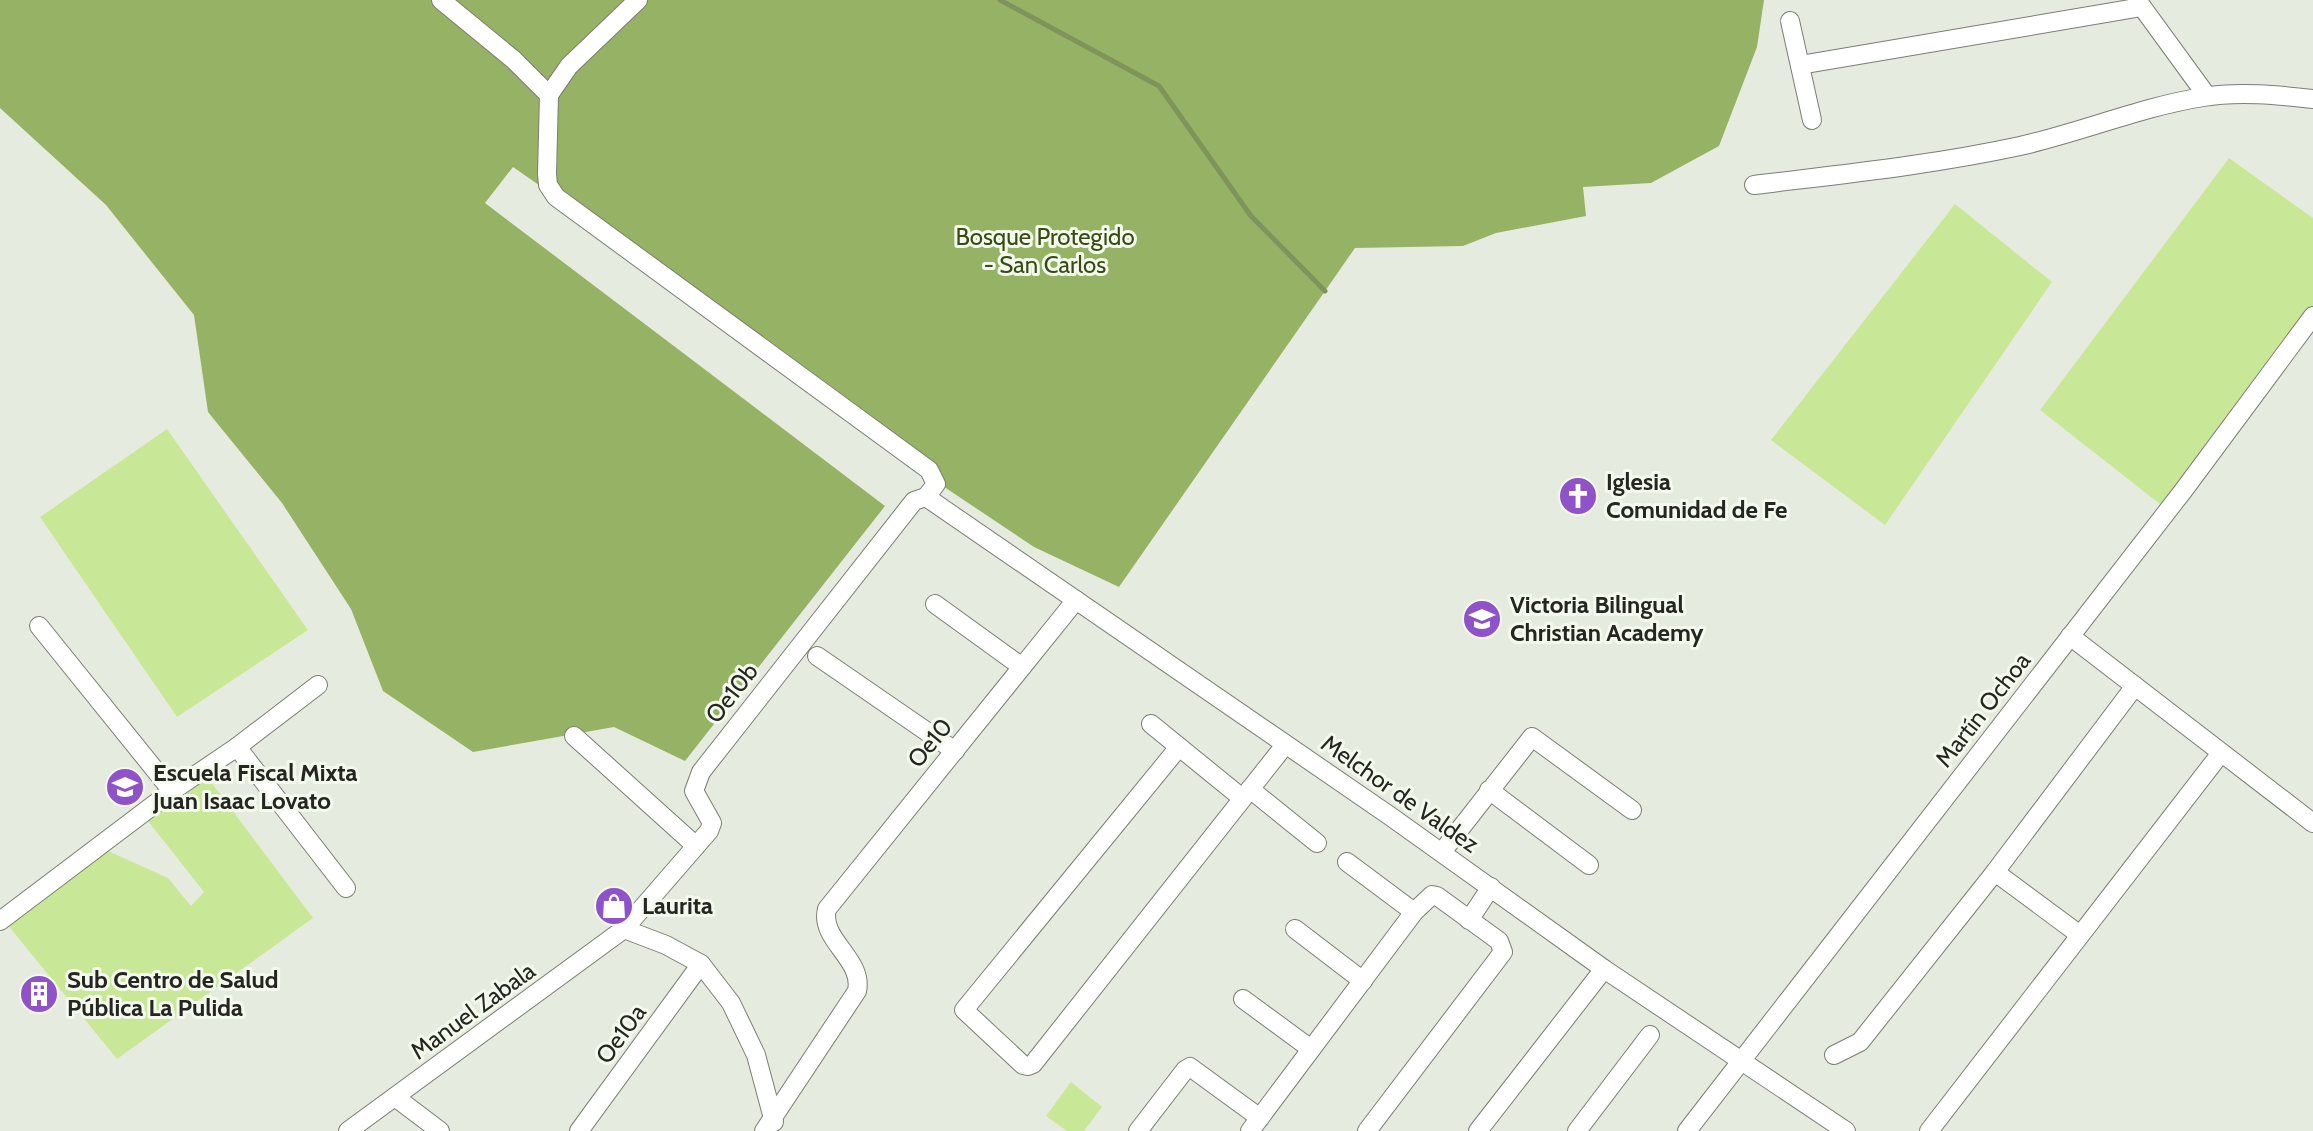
<svg xmlns="http://www.w3.org/2000/svg" width="2313" height="1131" viewBox="0 0 2313 1131" font-family="Cabin,sans-serif">
  <style>
    .green { fill: #c9e897 }
    .forest { fill: #96b365 }
    .lines { fill: none; stroke-linecap: round; stroke-linejoin: round }
    .stream { stroke: #7f945b; stroke-width: 5 }
    .minor-casing { stroke: #7a7e73; stroke-width: 20 }
    .minor { stroke: #fff; stroke-width: 18 }
    .labels { text-anchor: middle; stroke-width: 6; stroke-linejoin: round; paint-order: stroke }
    .park-label { font-size: 24px; fill: #394b13; stroke: #f3f9ec }
    .poi-label { font-size: 24px; font-weight: bold; fill: #252622; stroke: #f3f9ec; text-anchor: start }
    .street-label { font-size: 24px; fill: #252622; stroke: #f3f9ec }
  </style>
  <rect width="100%" height="100%" fill="#e6ebdf"/>
  <!-- green -->
  <g class="green">
    <path d="M2229 158 2313 218V308L2165 508 2040 410Z"/>
    <path d="M1955 204 2052 282 1885 525 1771 440Z"/>
    <path d="M167 429 308 630 177 717 40 517Z"/>
    <path d="M208 778 313 918 117 1059 7 924 106 850 168 878 191 906 204 892 148 821Z"/>
    <path d="M1071 1082 1102 1107 1084 1131H1067L1046 1116Z"/>
  </g>
  <!-- forest -->
  <path class="forest" d="M0 0H1764L1757 47 1719 146 1651 183 1583 187 1586 216 1496 233 1463 246 1355 248 1119 587 1034 547 892 452 707 302 513 167 485 203 885 506 685 761 614 727 473 752 383 691 351 609 282 503 208 412 194 315 106 205 0 108Z"/>
  <g class="lines">
    <!-- stream -->
    <path class="stream" d="M1000 0 1159 86 1251 216 1325 291"/>
    <!-- minor casing -->
    <g class="minor-casing">
      <g id="minor">
        <path d="M441 0 514 60 549 95 547 174 548 185 556 197 929 470 936 484 926 497"/>
        <path d="M2137 0 2207 96"/>
        <path d="M1790 21 1812 120"/>
        <path d="M1800 65 2142 7"/>
        <path d="M549 95 569 66 638 0"/>
        <path d="M1754 185C1844 174 1932 165 2020 146 2082 132 2141 107 2203 97 2238 91 2278 95 2313 99"/>
        <path d="M926 497 1390 816 1604 969 1846 1131"/>
        <path d="M935 604 1022 667"/>
        <path d="M39 626 172 791"/>
        <path d="M2070 636 2313 823"/>
        <path d="M817 656 955 751"/>
        <path d="M1151 724 1242 798"/>
        <path d="M574 736 696 846"/>
        <path d="M237 747 346 888"/>
        <path d="M1179 747 964 1010 1023 1065 1028 1066 1033 1064 1285 745"/>
        <path d="M1250 789 1317 843"/>
        <path d="M1489 790 1589 865"/>
        <path d="M1442 852 1532 737 1632 810"/>
        <path d="M1347 862 1414 912"/>
        <path d="M1995 872 2080 935"/>
        <path d="M1469 920 1491 887"/>
        <path d="M0 921 172 791 237 747 318 685"/>
        <path d="M624 929 666 945 701 964 731 1003 756 1055 774 1122"/>
        <path d="M1295 929 1363 981"/>
        <path d="M1243 999 1311 1049"/>
        <path d="M1834 1055 1860 1042 1995 872 2135 686"/>
        <path d="M395 1097 440 1131"/>
        <path d="M348 1131 624 929 709 831 712 823 694 791 701 772 914 501 926 497"/>
        <path d="M579 1131 701 964"/>
        <path d="M764 1131 857 991C864 959 819 940 827 909L1076 600"/>
        <path d="M1138 1131 1185 1070 1190 1067 1260 1118"/>
        <path d="M1250 1131 1414 912 1432 895 1437 896 1499 941 1503 952 1367 1131"/>
        <path d="M1478 1131 1604 969"/>
        <path d="M1577 1131 1650 1035"/>
        <path d="M1687 1131 2183 491 2313 316"/>
        <path d="M1929 1131 2221 753"/>
      </g>
    </g>
    <!-- minor -->
    <use href="#minor" class="minor"/>
  </g>
  <!-- icons -->
  <defs>
    <g id="church-disc" transform="scale(2)"><circle r="9.5" fill="#9052c8" stroke="#f3f9ec"/><path d="M-1.2-6h2.4v3.5h3.3v2.4h-3.3V6h-2.4V-.1h-3.3v-2.4h3.3Z" fill="#fff"/></g>
    <g id="school-disc" transform="scale(2)"><circle r="9.5" fill="#9052c8" stroke="#f3f9ec"/><path d="M0-5L7-2L0 1L-7-2ZM-4 1L0 2.5L4 1V4Q0 6-4 4Z" fill="#fff"/></g>
    <g id="shop-disc" transform="scale(2)"><circle r="9.5" fill="#9052c8" stroke="#f3f9ec"/><path d="M-5-2.5h2.3a2.7 3.5 0 0 1 5.4 0H5L5.5 6h-11ZM-1.5-2.5h3a1.5 2.3 0 0 0-3 0Z" fill="#fff"/></g>
    <g id="building-disc" transform="scale(2)"><circle r="9.5" fill="#9052c8" stroke="#f3f9ec"/><path d="M-4-6H4V6H1V3H-1V6H-4ZM-2.5-4.3h1.7v1.8h-1.7ZM.8-4.3h1.7v1.8H.8ZM-2.5-1h1.7V.8h-1.7ZM.8-1h1.7V.8H.8Z" fill="#fff"/></g>
  </defs>
  <g fill-rule="evenodd">
    <use href="#church-disc" x="1578" y="496"/>
    <use href="#school-disc" x="1482" y="619"/>
    <use href="#school-disc" x="125" y="787"/>
    <use href="#shop-disc" x="614" y="906"/>
    <use href="#building-disc" x="39" y="994"/>
  </g>
  <g class="labels">
    <!-- park labels -->
    <g class="park-label">
      <text x="1045" y="245">Bosque Protegido<tspan x="1045" dy="28">- San Carlos</tspan></text>
    </g>
    <!-- poi labels -->
    <g class="poi-label">
      <text x="1606" y="490">Iglesia<tspan x="1606" dy="28">Comunidad de Fe</tspan></text>
      <text x="1510" y="613">Victoria Bilingual<tspan x="1510" dy="28">Christian Academy</tspan></text>
      <text x="153" y="781">Escuela Fiscal Mixta<tspan x="153" dy="28">Juan Isaac Lovato</tspan></text>
      <text x="642" y="914">Laurita</text>
      <text x="67" y="988">Sub Centro de Salud<tspan x="67" dy="28">Pública La Pulida</tspan></text>
    </g>
    <!-- street labels -->
    <g class="street-label">
      <text transform="translate(732 693) rotate(-52)" y="8">Oe10b</text>
      <text transform="translate(1983 710) rotate(-52)" y="8">Martín Ochoa</text>
      <text transform="translate(930 743) rotate(-51)" y="8">Oe10</text>
      <text transform="translate(1400 794) rotate(35)" y="8">Melchor de Valdez</text>
      <text transform="translate(473 1011) rotate(-36)" y="8">Manuel Zabala</text>
      <text transform="translate(621 1034) rotate(-54)" y="8">Oe10a</text>
    </g>
  </g>
</svg>
